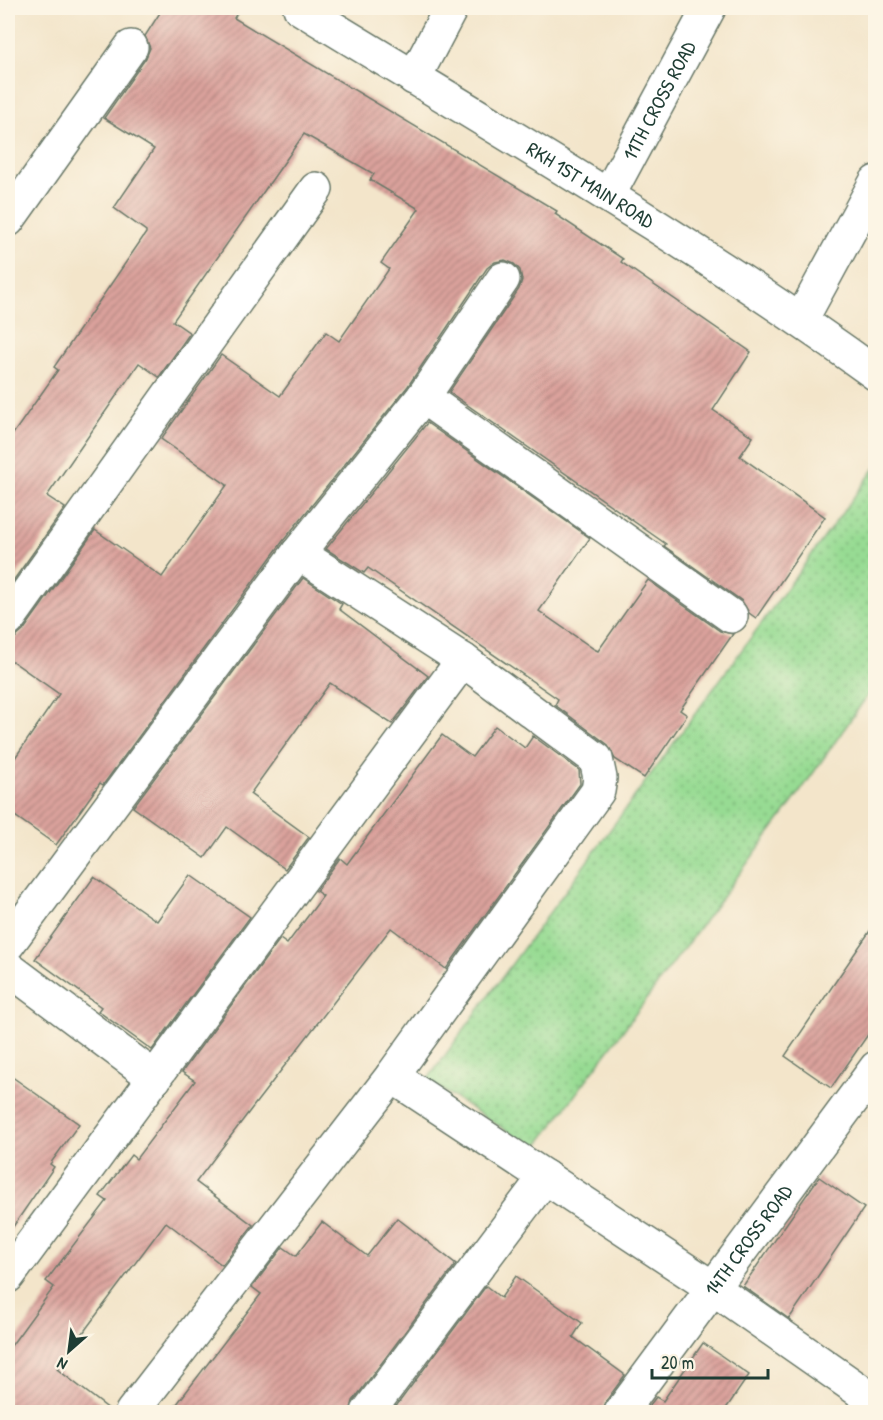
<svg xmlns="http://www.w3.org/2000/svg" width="883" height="1420" viewBox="0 0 883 1420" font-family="'Patrick Hand',sans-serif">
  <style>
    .grass { fill: url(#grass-dots); stroke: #5b8c64; stroke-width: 1.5 }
    .building { fill: url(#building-hatch) }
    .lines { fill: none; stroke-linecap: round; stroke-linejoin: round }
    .street-casing { stroke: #697868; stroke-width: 36 }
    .street { stroke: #fff; stroke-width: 33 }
    .labels { text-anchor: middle; stroke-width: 6; stroke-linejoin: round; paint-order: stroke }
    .street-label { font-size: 20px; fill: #1f3d34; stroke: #fcf5e5 }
  </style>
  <defs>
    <pattern id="grass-dots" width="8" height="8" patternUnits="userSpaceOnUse" patternTransform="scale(1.5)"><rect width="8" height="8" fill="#97db93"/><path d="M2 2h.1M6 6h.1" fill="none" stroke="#7bb379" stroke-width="1.8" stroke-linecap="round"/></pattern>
    <pattern id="building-hatch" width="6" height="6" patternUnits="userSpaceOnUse" patternTransform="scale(1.5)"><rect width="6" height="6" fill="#dba29c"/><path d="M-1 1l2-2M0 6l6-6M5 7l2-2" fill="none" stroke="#b18580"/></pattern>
  </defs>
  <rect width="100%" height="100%" fill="#fcf5e5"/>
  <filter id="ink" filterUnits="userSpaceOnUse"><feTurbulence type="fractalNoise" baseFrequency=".0167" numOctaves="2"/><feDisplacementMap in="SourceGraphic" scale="12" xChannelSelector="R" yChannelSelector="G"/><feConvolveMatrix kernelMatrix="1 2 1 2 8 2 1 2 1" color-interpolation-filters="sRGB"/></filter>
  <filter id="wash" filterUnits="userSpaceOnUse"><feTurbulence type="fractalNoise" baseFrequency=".008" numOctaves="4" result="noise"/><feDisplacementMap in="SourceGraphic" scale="24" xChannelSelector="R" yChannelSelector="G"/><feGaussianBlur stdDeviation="1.35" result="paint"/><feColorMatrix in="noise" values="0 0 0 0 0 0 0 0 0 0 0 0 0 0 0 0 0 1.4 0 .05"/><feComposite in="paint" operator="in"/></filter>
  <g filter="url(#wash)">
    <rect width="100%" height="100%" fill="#f3e5ca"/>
    <!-- grass -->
    <path class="grass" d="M875 468V685L795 799 535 1149 427 1080Z"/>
    <g id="blocks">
      <!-- building -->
      <g class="building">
        <path d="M163 8H240L234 18 557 211 555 214 623 259 621 262 751 352 713 410 753 437 740 456 825 517 756 618 749 613 742 601 664 546 666 544 449 392 519 289 522 280 520 270 514 264 505 260 495 262 487 268 408 386 283 541 103 785 100 783 56 845 8 811V768L59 694 8 658V639L16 637 23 631 95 530 162 577 227 485 161 439 221 355 280 396 326 332 339 341 389 269 381 263 419 209 370 180 374 174 304 134 173 321 190 333 159 377 139 363 47 496 65 508 8 588V441L58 370 54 367 146 233V231L114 208 154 149 104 118 146 58 150 48 145 36Z"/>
        <path d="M427 423 590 538 539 611 594 649 598 651 648 580 720 631 733 634 680 710 687 715 644 778 615 759 607 744 555 705 558 699 368 568 364 573 326 549Z"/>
        <path d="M303 578 342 604 339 609 428 676 392 724 330 683 250 794 309 837 285 869 227 827 205 858 133 807Z"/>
        <path d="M495 726 525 748 533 736 579 770 580 784 446 969 391 928 252 1108 196 1182 253 1225 222 1265 166 1222 88 1326 57 1369 114 1413H8V1350L54 1287 46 1281 107 1201 100 1196 131 1155 136 1159 195 1081 182 1072 280 939 287 944 323 896 316 891 340 858 347 864 442 735 472 757Z"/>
        <path d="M190 875 250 917 152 1050 98 1011 101 1007 35 959 94 877 157 921Z"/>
        <path d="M876 922V1023L831 1088 785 1056Z"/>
        <path d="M8 1074 79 1124 50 1164 54 1167 8 1234Z"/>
        <path d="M819 1177 864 1208 789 1319 743 1286Z"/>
        <path d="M397 1218 456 1264 353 1401 350 1413H170L261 1294 252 1287 283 1247 296 1256 322 1222 367 1256Z"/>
        <path d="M516 1276 582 1323 573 1337 625 1375 606 1401 603 1413H391L486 1286 501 1298Z"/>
        <path d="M703 1343 749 1375 723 1413H644L656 1397 663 1401Z"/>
      </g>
    </g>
  </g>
  <g filter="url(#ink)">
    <use href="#blocks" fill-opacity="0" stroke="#697868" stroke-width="1.5"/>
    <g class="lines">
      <!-- street casing -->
      <g class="street-casing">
        <g id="street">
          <path id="s1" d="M300 8C494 127 691 240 876 374"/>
          <path d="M414 78 451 8"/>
          <path id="s2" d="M609 194 709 8"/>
          <path d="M8 220 131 47"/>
          <path d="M801 320 876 182"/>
          <path d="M423 397 503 279"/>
          <path d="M8 620 316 189"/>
          <path d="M8 944 298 553 423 397 731 616"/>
          <path d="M8 968 155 1078"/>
          <path d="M392 1076 713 1288 876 1402"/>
          <path d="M8 1276 463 660"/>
          <path d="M132 1412 392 1076 598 791 600 778 596 759 463 660 298 553"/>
          <path d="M368 1412 545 1177"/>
          <path id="s3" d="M621 1412 876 1068"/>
        </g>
      </g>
      <!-- street -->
      <use href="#street" class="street"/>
    </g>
  </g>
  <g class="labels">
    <!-- street labels -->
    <g class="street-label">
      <text dy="7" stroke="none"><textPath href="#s2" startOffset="106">11TH CROSS ROAD</textPath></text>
      <text dy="7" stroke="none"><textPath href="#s1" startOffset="340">RKH 1ST MAIN ROAD</textPath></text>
      <text dy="7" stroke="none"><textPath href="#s3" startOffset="214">14TH CROSS ROAD</textPath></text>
    </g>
  </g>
  <!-- margin -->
  <rect width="883" height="1420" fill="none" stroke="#fcf5e5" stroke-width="30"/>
  <!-- north arrow -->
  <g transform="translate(69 1351) rotate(208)" stroke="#fcf5e5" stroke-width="4.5" paint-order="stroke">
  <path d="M0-4.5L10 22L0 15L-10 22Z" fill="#1f3d34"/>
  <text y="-9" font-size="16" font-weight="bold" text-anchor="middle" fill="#1f3d34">N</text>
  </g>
  <!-- scale -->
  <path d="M652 1369v9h116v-9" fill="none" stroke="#1f3d34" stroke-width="3"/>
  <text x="661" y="1369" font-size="18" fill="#1f3d34" stroke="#fcf5e5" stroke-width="4.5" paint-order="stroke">20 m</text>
</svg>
